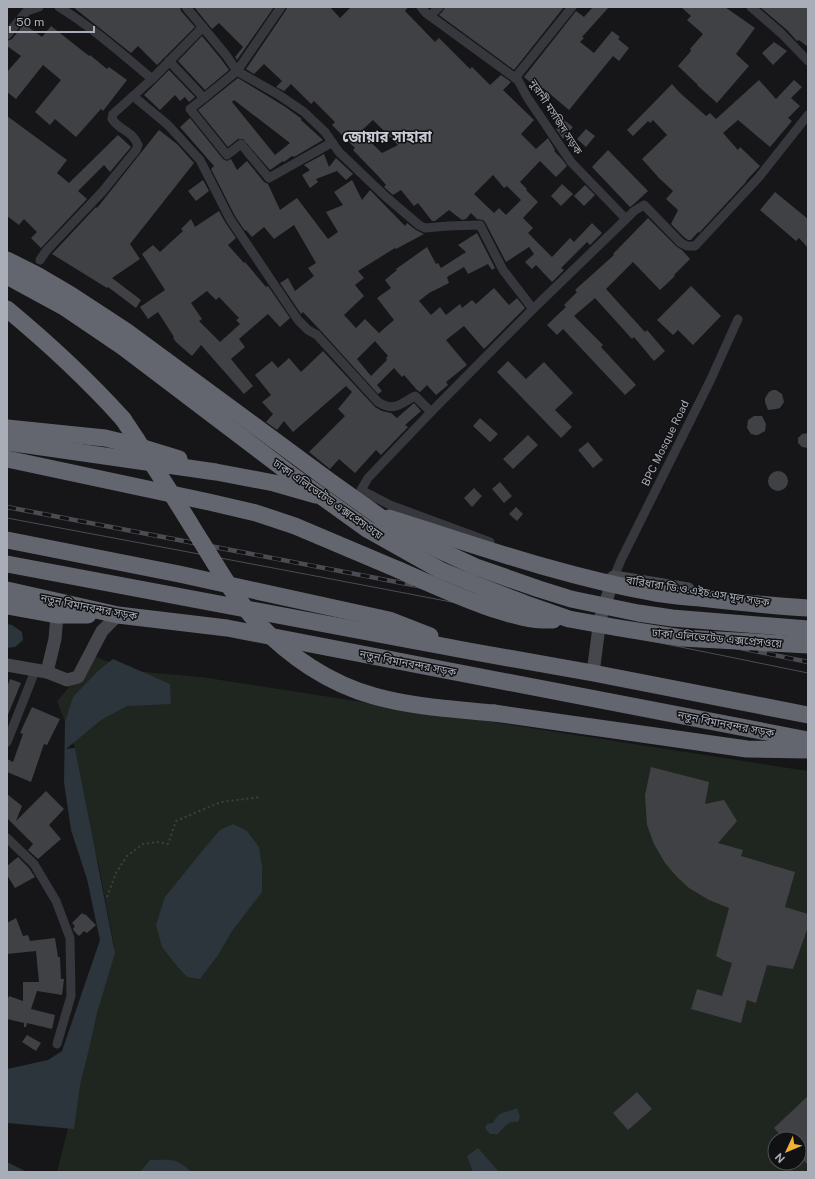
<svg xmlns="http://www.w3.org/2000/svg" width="815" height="1179" viewBox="0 0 815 1179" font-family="'Public Sans','Noto Sans Bengali',sans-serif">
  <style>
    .green { fill: #1e261f; fill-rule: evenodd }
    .water { fill: #2c353c }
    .building { fill: #404145; fill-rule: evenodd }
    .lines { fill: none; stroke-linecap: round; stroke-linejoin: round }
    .path { stroke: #3d3f44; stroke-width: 2; stroke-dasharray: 2 3; stroke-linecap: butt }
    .street { stroke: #37383d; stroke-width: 9 }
    .secondary { stroke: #45474d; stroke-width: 13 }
    .highway { stroke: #63666e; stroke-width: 17 }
    .tram { stroke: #4a4c52; stroke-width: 1 }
    .rail-casing { stroke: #4a4c52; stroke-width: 4.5 }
    .rail { stroke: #111113; stroke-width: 3; stroke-dasharray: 9; stroke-linecap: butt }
    .highway-bridge { stroke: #63666e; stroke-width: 17 }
    .labels { text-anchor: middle; stroke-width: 3; stroke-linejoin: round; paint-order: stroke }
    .street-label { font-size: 11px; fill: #a8adb8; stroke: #111113 }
    .district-label { font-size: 15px; font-weight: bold; fill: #c9ccd4; stroke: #111113 }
  </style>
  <rect width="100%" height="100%" fill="#161618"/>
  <!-- green -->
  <path class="green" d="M96 657 133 671 201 677 808 771V1172H57L114 945 98 862 91 841 85 800 75 748 57 701ZM775 1139H799V1163H775Z"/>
  <!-- water -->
  <g class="water">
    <path d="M7 624 12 625 22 632 23 640 15 647 7 648Z"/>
    <path d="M113 659 170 684 171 704 127 706 101 720 66 749 75 748 115 953 97 1013 89 1049 80 1085 74 1129 7 1123V1069L48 1060 62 1051 100 940 87 879 71 830 64 782 65 722 73 697 99 670Z"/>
    <path d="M233 824 247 831 259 847 262 867V892L232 931 218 955 200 979 187 977 176 965 162 947 156 925 165 897 203 850 220 830Z"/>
    <path d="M517 1108 520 1117 518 1122C509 1120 503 1128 498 1134H490L485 1128 487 1124 493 1123C500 1109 505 1114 517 1108Z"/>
    <path d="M478 1148 499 1172H473L467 1156Z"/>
    <path d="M150 1160C169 1160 177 1157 191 1172H140Z"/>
    <path d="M7 1162 27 1172H7Z"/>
  </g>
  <!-- building -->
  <g class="building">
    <path d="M73 7H180L181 11 195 27 157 65 138 46 131 53Z"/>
    <path d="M194 7H274L237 60 235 57 243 47 219 23 212 29Z"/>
    <path d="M287 7H330L340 18 351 7H408L405 11 435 42 439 38 470 69 472 67 490 85 501 75 511 82 503 90 534 120 521 134 536 149 548 138 555 150 554 151 562 159 567 166 556 177 540 161 520 182 527 189 526 190 538 202 523 218 533 228 528 233 552 257 570 238 574 242 592 223 602 233 590 245 587 242 561 268 564 270 552 282 536 265 532 269 525 262 534 254 529 247 506 262 485 222 483 220 477 219 471 213 466 219 462 220 449 210 435 221H432L418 203 414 206 401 190 393 195 384 187 386 185 380 178 353 150 355 148 332 125 335 122 314 101 311 104 291 84 284 91 276 87 282 81 264 64 254 74 246 69 286 10ZM373 120 398 145 382 153 360 132ZM493 175 504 188 507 186 521 200 506 215 499 208 494 213 474 194Z"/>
    <path d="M445 7H564L514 70 439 15 443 11Z"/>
    <path d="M593 7H609L582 37 584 38 580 42 594 53 612 31 620 37 618 39 629 48 619 61 613 56 569 110 543 88 541 91 524 77 576 11 584 17Z"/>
    <path d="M681 7H725L755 28 736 54 749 66 717 103 697 85H698L678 66 691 51 690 49 703 34 687 20 691 16Z"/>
    <path d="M760 7H808V47L799 40 797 41 787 30Z"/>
    <path d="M24 24 42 37 51 26 89 56 90 55 107 69 109 67 127 80 103 111 101 109 76 137 55 119 50 125 35 112 61 80 43 65 16 99 7 92V72L21 56 7 46V41L12 39Z"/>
    <path d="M202 36 221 59 229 70 205 90 178 61Z"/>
    <path d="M774 42 787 51 773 65 762 53Z"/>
    <path d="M169 70 195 97 189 102 185 97 180 101 175 95 160 110 144 95Z"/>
    <path d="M238 78 284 106 302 119 301 120 323 140 294 157 292 156 284 162 283 161 270 170 243 139H238L228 147 198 110ZM234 100 290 143 275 155 232 102Z"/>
    <path d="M759 80 776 99 794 80 802 87 791 98 800 106 788 118 792 121 770 147 738 120 723 133 738 150 740 147 760 166 746 181V182L699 233 698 232 691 240H688L685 238 671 224 678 210 666 199 673 191 659 178 642 159 667 135 653 120 650 123 648 121 633 136 627 130 672 84 679 92 706 116 710 113 716 119Z"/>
    <path d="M7 116 67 160 57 173 69 183 118 135 131 147 110 172 104 165 78 191 87 199 41 248 31 238 37 232 24 219 19 225 7 216Z"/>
    <path d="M190 118 223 159 227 161 231 159 237 170 247 161 264 182 268 184 280 210 297 198 328 239 338 232 326 212 343 205 334 192 352 180 362 200 370 190 405 226 407 223 416 230 424 234 396 249 395 248 358 271 364 278 355 285 364 296 344 315 356 328 365 319 379 333 394 320 377 298 391 288 385 280 397 270 396 269 427 247 436 264 438 263 441 268 466 252 458 245 477 233 495 268 492 270 488 264 468 274 464 267 447 277 449 283 429 293 419 301 431 315 440 307 446 315 460 304 462 308 472 300 476 304 494 288 509 305 517 298 525 308 484 349 464 326 446 340 467 365 446 382 448 385 436 395 427 385 420 392 417 390 404 375 402 377 394 368 377 385 382 391 378 394 321 331 303 312 301 314 280 283 288 278 295 291 314 276 308 268 316 263 294 225 274 239 264 227 252 237 246 230 245 231 235 216 211 169 214 166 180 127ZM375 341 388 356 386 358 387 360 371 376 357 359Z"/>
    <path d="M564 120 573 127 563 139 556 129Z"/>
    <path d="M586 129 595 136 586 147 577 139Z"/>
    <path d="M159 130 177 144 194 163 130 244 140 259 112 278 141 300 136 308 108 287 107 288 52 254 96 207 97 208Z"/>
    <path d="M608 150 648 191 634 204 630 207 592 167Z"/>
    <path d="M324 154 329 167 336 158 353 174 346 180 337 171 316 179 318 182 310 188 302 175 310 170 304 165Z"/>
    <path d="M203 180 209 191 196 201 188 191Z"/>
    <path d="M562 184 573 194 561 206 551 196Z"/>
    <path d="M585 185 595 195 584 206 574 196Z"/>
    <path d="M775 192 808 219V248L799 238 796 241 760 210Z"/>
    <path d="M219 211 225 222 236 238 228 245 244 263 245 262 266 287 268 286 290 318 280 327 268 314 239 339 245 347 231 359 253 386 244 394 201 345 192 356 177 343 173 338 174 337 158 312 148 319 140 307 165 290 142 254 153 245 160 252 183 231 181 229 191 219 195 227ZM207 291 216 300 219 297 239 318 236 320 240 324 220 342 199 321 202 319 191 303Z"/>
    <path d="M648 218 677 247 682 250 690 259 674 275 675 276 660 290 633 262 606 289 645 332 647 330 665 351 654 361 634 337 632 339 595 298 574 316 603 345 601 347 636 385 625 395 563 329 557 335 547 325 566 307 564 305 577 292 575 290 614 255 613 254Z"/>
    <path d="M691 286 721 316 693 345 678 330 673 335 657 320Z"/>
    <path d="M323 351 375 407 382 411 391 413 397 418 414 403 421 411 405 425 408 427 381 455 376 450 355 473 339 459 330 469 309 452 345 416 338 409 352 392 346 386 293 432 284 421 277 430 266 422 273 414 262 402 271 395 255 375 272 361 278 368 289 358 301 372Z"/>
    <path d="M508 361 526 379 544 362 573 393 555 410 572 427 561 438 497 372Z"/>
    <path d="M773 390H776L782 394 784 402 780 408 776 409 768 410 765 402V398L769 392Z"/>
    <path d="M754 416H762L766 424 765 431 758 435H755L751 434 747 428 748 420Z"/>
    <path d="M480 418 498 434 490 442 473 426Z"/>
    <path d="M808 433V448L802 447 798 443V438L802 434Z"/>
    <path d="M528 435 538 445 513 469 503 459Z"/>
    <path d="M588 442 603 460 593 468 578 450Z"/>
    <circle cx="778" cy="481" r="10"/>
    <path d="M500 482 512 496 504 503 492 489Z"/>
    <path d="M474 488 482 496 472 507 464 498Z"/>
    <path d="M516 507 523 514 517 521 509 514Z"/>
    <path d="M10 679 21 683 7 717V687Z"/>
    <path d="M32 707 60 719 47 745 44 744 31 782 7 772V759L13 762 23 734 20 733Z"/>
    <path d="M651 767 709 782 705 804 724 800 737 821 718 843 743 850 741 856 795 872 785 907 808 914V927L793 969 767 965 756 1003 747 1000 741 1023 691 1009 697 989 722 996 732 963 723 960 716 956 729 908 709 900 689 888 677 877 665 863 654 844 647 825 645 795Z"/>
    <path d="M46 791 64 809 49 825 61 839 38 859 28 850 33 844 7 818V794L22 806 16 821Z"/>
    <path d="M18 857 29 868 35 877 15 888 7 875V866Z"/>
    <path d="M82 913 84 915 85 914 96 925 87 933 84 931 79 936 74 931 73 929 75 926 72 923Z"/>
    <path d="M16 918 23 936 28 935 30 941 55 938 58 957H60L61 979H64L62 995 37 991 31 1009 55 1015 52 1029 27 1023 26 1027H24V1023L7 1019V1001L9 996 23 1001V982H39L36 951 7 954V923Z"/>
    <path d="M27 1035 41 1043 36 1051 22 1042Z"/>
    <path d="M637 1092 652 1109 628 1130 613 1113Z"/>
    <path d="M808 1096V1165L799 1155V1139H784L774 1128Z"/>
  </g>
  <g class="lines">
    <!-- path -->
    <path class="path" d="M107 897 116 873 127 856 143 844 158 842 168 844 176 821 221 802 261 797"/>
    <!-- street -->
    <g class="street">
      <path d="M59 7C93 28 121 53 152 79"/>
      <path d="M186 7 226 55 237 71 279 95 304 112 325 132 339 152 385 196 419 225 425 228 448 226 480 225 503 270 533 309"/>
      <path d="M421 7 426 13 518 80 527 97 571 162 626 219"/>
      <path d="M751 7 782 34 808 61"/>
      <path d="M430 16 439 7"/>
      <path d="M7 35 27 11 39 7"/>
      <path d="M169 61 204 98 190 109 227 155 241 144 269 178 331 143"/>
      <path d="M515 78 572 7"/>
      <path d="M133 96 168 125 200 160 230 219 298 320 308 330 317 335 378 402C394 412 400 404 415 396L431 412"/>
      <path d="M204 98 237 71 281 7"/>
      <path d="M40 260 46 251 102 192 136 150 138 145C132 130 120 131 112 119L113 114 152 79 203 27"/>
      <path d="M490 542 390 505 361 490 368 478 431 412 533 309 626 219 634 211 644 205 681 243 687 246H695L759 177 808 115"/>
      <path d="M610 577H614L621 560 710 381 738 319"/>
      <path d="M7 742 35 671"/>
      <path d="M7 838 34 864 56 901 70 938 71 996 57 1044"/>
    </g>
    <!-- secondary -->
    <g class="secondary">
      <path d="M7 665 47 672 67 680 78 677 102 631 118 615"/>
      <path d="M47 672 55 639 57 615"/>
      <path d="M593 673 600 619 614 577 688 589"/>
    </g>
    <!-- highway -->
    <g class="highway">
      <path d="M7 309C48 343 87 379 123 419"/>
      <path d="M7 428 105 438 130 444 179 459"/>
      <path d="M7 442 216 472 274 483 316 495"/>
      <path d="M7 459 209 502 256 513 295 526 399 570"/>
      <path d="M389 518 433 532"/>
      <path d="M7 540 179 574 389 620 430 636"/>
      <path d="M7 564 469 651 593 673 808 715"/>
      <path d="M7 590 118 615 227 628 808 740"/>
      <path d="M7 606 57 615H88"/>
      <path d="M494 713 747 749 808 750"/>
    </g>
    <!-- tram -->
    <path class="tram" d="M7 518C274 568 542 618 808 673"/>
    <!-- rail casing -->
    <g class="rail-casing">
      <path id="rail" d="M7 507 402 583 600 619 808 662"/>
    </g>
    <!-- rail -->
    <use href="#rail" class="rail"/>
    <!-- highway-bridge -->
    <g class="highway-bridge">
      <path d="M7 260 37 275 71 295 126 331 331 482 390 524 439 550 476 567 539 589 571 599 638 613 672 618 808 629"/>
      <path d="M7 276 64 307 123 347 293 476 367 529 440 570 479 586 526 604 569 619 619 628 682 638 808 645"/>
      <path d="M123 419 137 440C156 470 176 500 194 530 214 561 232 595 257 622 288 656 330 684 374 696 413 707 454 709 494 713"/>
      <path d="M433 532C506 556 579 579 655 593 669 595 685 597 700 598 736 602 772 606 808 608"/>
      <path d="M399 570C430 584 461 598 493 609 512 615 532 621 553 620"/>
    </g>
  </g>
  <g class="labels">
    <!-- street labels -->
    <g class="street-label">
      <text transform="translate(556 117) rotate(57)" y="4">নুরানী মসজিদ সড়ক</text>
      <text transform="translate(665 443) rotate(-64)" y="4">BPC Mosque Road</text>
      <text transform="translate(328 499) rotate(35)" y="4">ঢাকা এলিভেটেড এক্সপ্রেসওয়ে</text>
      <text transform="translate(698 591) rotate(9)" y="4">বারিধারা ডি.ও.এইচ.এস মূল সড়ক</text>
      <text transform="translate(89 607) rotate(11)" y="4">নতুন বিমানবন্দর সড়ক</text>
      <text transform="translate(717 638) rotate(5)" y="4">ঢাকা এলিভেটেড এক্সপ্রেসওয়ে</text>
      <text transform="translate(408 663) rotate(11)" y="4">নতুন বিমানবন্দর সড়ক</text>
      <text transform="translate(726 724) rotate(11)" y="4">নতুন বিমানবন্দর সড়ক</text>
    </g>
    <!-- district labels -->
    <g class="district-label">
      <text x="387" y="142">জোয়ার সাহারা</text>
    </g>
  </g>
  <!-- border -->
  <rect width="815" height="1179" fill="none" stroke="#a8adb8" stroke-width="16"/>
  <!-- north arrow -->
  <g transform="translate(787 1151) rotate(226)"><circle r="19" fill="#111113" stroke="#4d4f55"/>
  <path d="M0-3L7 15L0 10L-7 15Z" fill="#f2b134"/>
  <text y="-6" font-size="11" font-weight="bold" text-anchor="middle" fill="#a8adb8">N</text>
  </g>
  <!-- scale -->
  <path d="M10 26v6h84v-6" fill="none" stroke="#a8adb8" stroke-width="2"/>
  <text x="16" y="26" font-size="12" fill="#a8adb8" stroke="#111113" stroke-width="3" paint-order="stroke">50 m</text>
</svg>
